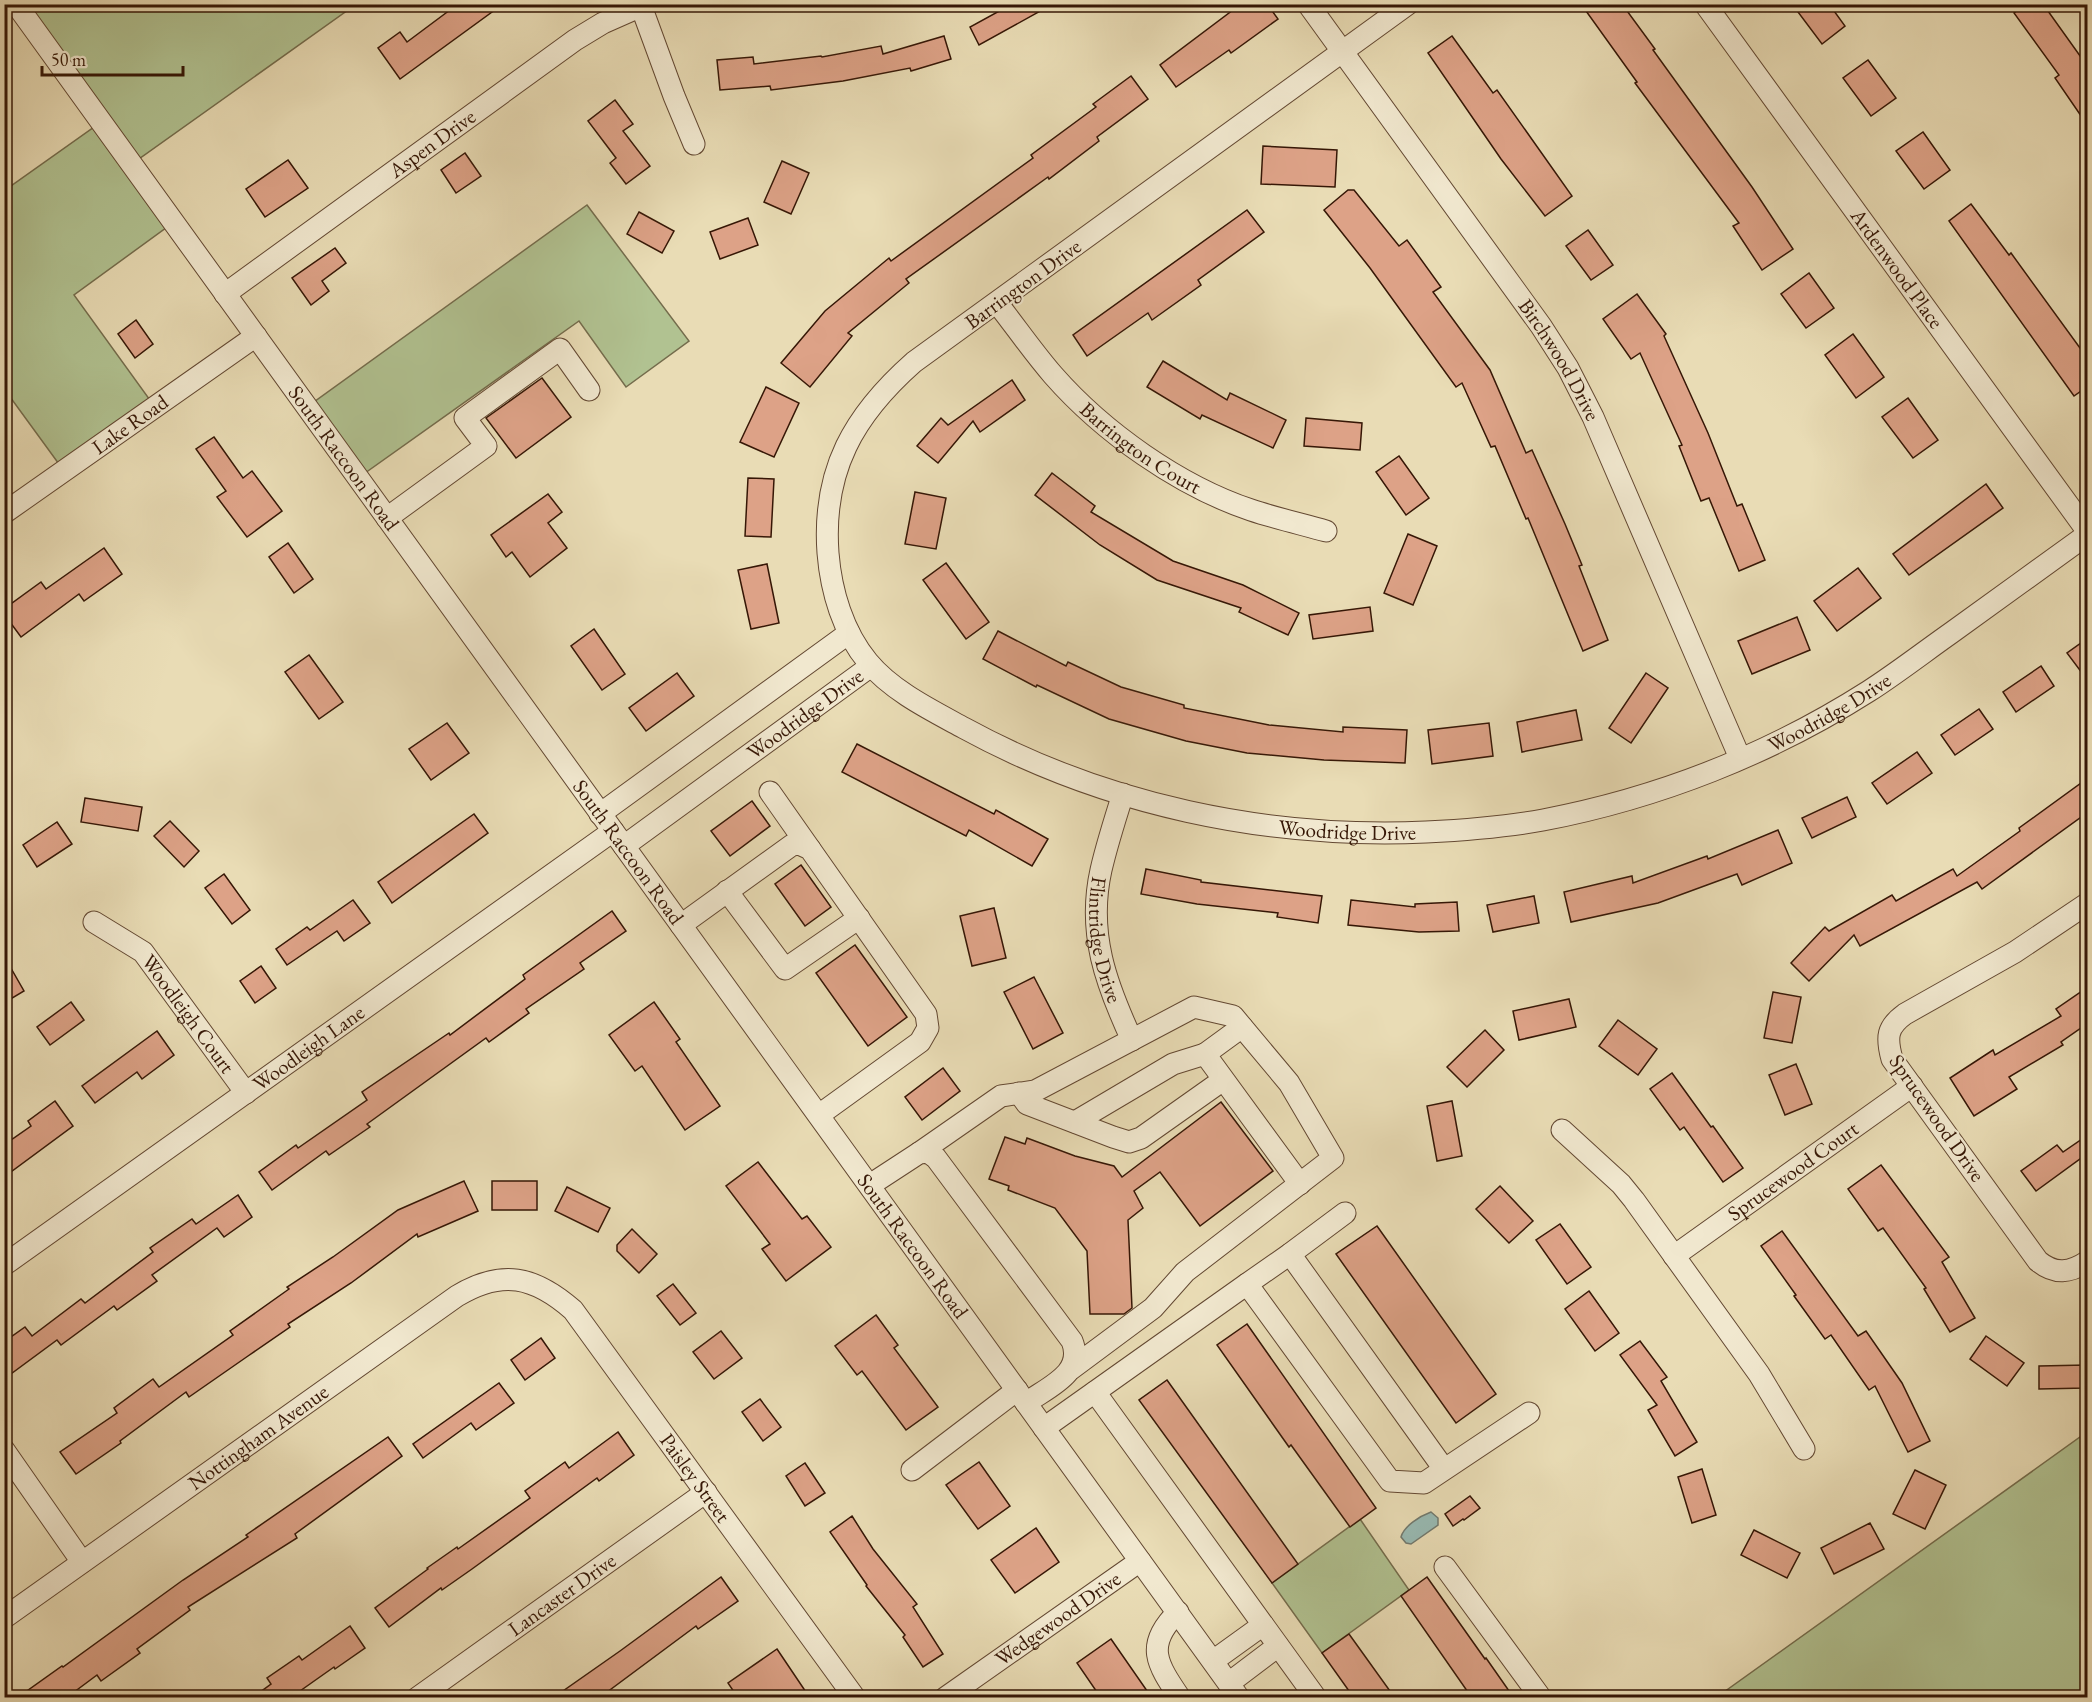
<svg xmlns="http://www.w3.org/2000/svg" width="2092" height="1702" viewBox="0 0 2092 1702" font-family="'EB Garamond',serif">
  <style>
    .green { fill: #b1c291; stroke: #746c4c; stroke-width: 1.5 }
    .water { fill: #98bab3; stroke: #71796e; stroke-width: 1.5 }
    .building { fill: #dda287; stroke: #361706; stroke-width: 1.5 }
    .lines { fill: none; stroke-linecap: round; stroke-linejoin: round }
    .minor-casing { stroke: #634832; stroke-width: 23 }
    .minor { stroke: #f1e8cf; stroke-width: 21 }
    .labels { text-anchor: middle; stroke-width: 4.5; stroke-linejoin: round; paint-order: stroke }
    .street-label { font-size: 21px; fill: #361706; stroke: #f1e8cf }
  </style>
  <rect width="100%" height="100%" fill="#e9dcb5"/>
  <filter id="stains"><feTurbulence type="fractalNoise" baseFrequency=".00333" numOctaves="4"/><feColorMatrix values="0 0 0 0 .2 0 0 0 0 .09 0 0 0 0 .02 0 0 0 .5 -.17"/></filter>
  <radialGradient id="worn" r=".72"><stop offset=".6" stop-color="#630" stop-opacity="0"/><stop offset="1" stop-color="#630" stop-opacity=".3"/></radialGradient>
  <!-- green -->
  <g class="green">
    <path d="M16 5H355L132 164 174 222 74 295 155 407 64 471 5 390 4 191 101 122Z"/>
    <path d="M587 205 689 341 626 387 579 321 358 478 307 407Z"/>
    <path d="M2087 1432V1697H1717Z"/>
    <path d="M1360 1519 1409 1590 1322 1653 1272 1583Z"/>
  </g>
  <!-- water -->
  <path class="water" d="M1431 1512 1438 1518V1525L1411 1544 1406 1543 1401 1537C1404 1526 1420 1516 1431 1512Z"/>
  <!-- building -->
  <g class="building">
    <path d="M458 4H503L400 79 378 48 400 32 407 42Z"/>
    <path d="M1012 4H1053L979 45 970 27Z"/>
    <path d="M1241 4H1267L1278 19 1231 53 1229 50 1176 87 1160 65Z"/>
    <path d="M1581 4H1622L1655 49 1653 50 1752 187 1793 249 1762 270 1733 226 1739 223 1635 83 1637 82Z"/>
    <path d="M1792 4H1829L1845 26 1822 44Z"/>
    <path d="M2026 4H2043L2088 67V126L2055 78 2059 75 2014 13Z"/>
    <path d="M944 36 951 59 911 71 910 68 843 81 771 90 770 86 720 90 717 60 753 57 754 64 821 56 822 57 881 46 883 54Z"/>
    <path d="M1452 36 1493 93 1497 90 1572 196 1545 216 1501 159 1428 53Z"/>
    <path d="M1868 60 1896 98 1871 116 1843 78Z"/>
    <path d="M1131 76 1148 99 1097 137 1099 141 1049 179 1048 177 906 279 909 283 848 333 852 336 810 387 781 363 825 311 889 258 891 261 1033 158 1031 155 1096 107 1093 104Z"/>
    <path d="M615 100 633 124 623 131 650 166 626 184 610 163 616 158 588 121Z"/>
    <path d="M1923 132 1950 170 1924 189 1896 151Z"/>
    <path d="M1263 146 1337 150 1335 187 1261 184Z"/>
    <path d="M465 153 481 176 456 193 441 170Z"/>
    <path d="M288 160 308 188 265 217 246 189Z"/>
    <path d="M782 161 809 173 791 214 764 202Z"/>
    <path d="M1348 190H1354L1399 246 1407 240 1441 287 1433 292 1490 370 1526 453 1532 450 1565 524 1582 565 1579 566 1608 640 1583 651 1528 518 1526 519 1495 446 1491 447 1462 383 1456 387 1370 268 1324 210Z"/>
    <path d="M1971 204 2009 255 2011 253 2088 359V386L2074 396 1949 221Z"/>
    <path d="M1247 210 1264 232 1198 280 1201 285 1152 320 1148 313 1087 356 1073 335Z"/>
    <path d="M639 212 674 231 662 253 627 234Z"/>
    <path d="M748 218 758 245 720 259 710 232Z"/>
    <path d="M1588 230 1613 265 1591 280 1566 246Z"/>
    <path d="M335 248 346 263 322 281 329 291 311 305 292 278Z"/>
    <path d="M1809 273 1834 308 1806 328 1781 294Z"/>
    <path d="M1637 294 1666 334 1664 336 1708 433 1737 506 1742 504 1765 560 1739 571 1709 498 1701 501 1679 446 1682 445 1640 353 1631 359 1603 319Z"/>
    <path d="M136 320 153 344 135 358 118 334Z"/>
    <path d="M1853 334 1884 377 1856 398 1825 355Z"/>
    <path d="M1163 361 1227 400 1230 393 1286 420 1273 448 1202 415 1200 419 1147 387Z"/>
    <path d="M542 378 571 417 516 458 486 418Z"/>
    <path d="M1012 380 1025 400 980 432 973 421 938 463 917 446 941 418 948 425Z"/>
    <path d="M766 387 799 403 774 457 740 442Z"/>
    <path d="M1908 398 1938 440 1913 458 1882 417Z"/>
    <path d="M1306 418 1362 423 1360 450 1304 446Z"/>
    <path d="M214 437 243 478 252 471 282 511 247 537 217 497 226 491 196 449Z"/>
    <path d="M1399 456 1429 498 1406 515 1376 472Z"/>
    <path d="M1052 473 1095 506 1091 512 1173 561 1243 585 1299 613 1288 635 1239 612 1241 608 1157 580 1100 545 1035 495Z"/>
    <path d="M748 478 774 479 771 537 745 536Z"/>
    <path d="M1986 484 2003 508 1909 575 1893 554Z"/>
    <path d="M915 492 946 498 936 549 905 544Z"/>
    <path d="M548 494 562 512 548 523 567 548 530 577 512 552 506 557 491 535Z"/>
    <path d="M1408 534 1437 546 1413 605 1384 593Z"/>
    <path d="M288 543 313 579 294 593 269 557Z"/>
    <path d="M104 548 122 574 84 601 79 594 21 637 4 614V609L41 582 46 589Z"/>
    <path d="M946 563 989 622 966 639 923 580Z"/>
    <path d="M767 564 779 623 751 629 738 570Z"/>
    <path d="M1858 568 1881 598 1837 631 1814 601Z"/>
    <path d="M1370 607 1373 631 1313 639 1309 615Z"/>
    <path d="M1797 617 1810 650 1752 674 1738 641Z"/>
    <path d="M594 629 625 674 602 690 571 646Z"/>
    <path d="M998 631 1066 666 1068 662 1121 687 1184 705V708L1269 725 1343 732V727L1407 730 1405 763 1324 760 1247 753 1186 741 1109 719 1037 685 1036 687 983 659Z"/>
    <path d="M2088 638V681L2067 653Z"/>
    <path d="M309 655 343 702 319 719 285 672Z"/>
    <path d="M2041 666 2054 686 2016 712 2003 692Z"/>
    <path d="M677 673 694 696 646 731 629 708Z"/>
    <path d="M1646 673 1668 688 1631 743 1609 728Z"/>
    <path d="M1979 709 1993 729 1955 755 1941 735Z"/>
    <path d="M1576 710 1582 740 1522 752 1517 722Z"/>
    <path d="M447 723 469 753 431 780 409 749Z"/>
    <path d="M1489 723 1493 756 1432 764 1428 730Z"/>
    <path d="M857 744 994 814 996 810 1048 839 1032 866 969 830 966 836 842 772Z"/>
    <path d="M1917 752 1932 773 1887 804 1872 783Z"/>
    <path d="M2088 778V812L1982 889 1977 882 1860 946 1854 935 1809 981 1791 963 1825 927 1829 931 1892 895 1896 901 1953 869 1957 876 2020 831 2019 828Z"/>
    <path d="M1847 797 1856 817 1812 838 1802 818Z"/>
    <path d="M85 798 142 807 138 831 81 822Z"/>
    <path d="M752 801 770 826 730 856 711 831Z"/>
    <path d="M474 814 488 833 392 903 378 882Z"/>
    <path d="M170 821 199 851 184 867 154 836Z"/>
    <path d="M57 822 72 844 37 867 23 845Z"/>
    <path d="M1778 830 1792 863 1742 885 1737 874 1658 903 1571 922 1564 892 1632 876 1633 883 1707 856 1708 859Z"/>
    <path d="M801 865 831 907 805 926 775 884Z"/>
    <path d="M1146 869 1201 880V882L1322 896 1318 923 1277 917 1278 913 1197 904 1141 894Z"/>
    <path d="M224 874 250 910 232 924 205 888Z"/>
    <path d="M1534 896 1539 923 1493 932 1487 905Z"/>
    <path d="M353 900 370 923 344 941 337 931 287 965 276 949 307 927 310 930Z"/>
    <path d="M1351 900 1415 907V904L1457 902 1459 931 1419 932 1348 925Z"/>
    <path d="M994 908 1006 958 972 966 960 916Z"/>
    <path d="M612 911 626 931 580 963 584 969 526 1009 529 1013 489 1042 486 1038 367 1124 370 1127 329 1155 326 1151 272 1190 259 1172 296 1145 298 1148 367 1100 362 1092 449 1033 450 1035 525 979 523 975Z"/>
    <path d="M855 945 907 1017 868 1046 816 973Z"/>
    <path d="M4 956 24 991 4 1003Z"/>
    <path d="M261 966 276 988 255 1003 240 981Z"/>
    <path d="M1034 977 1063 1033 1033 1049 1004 992Z"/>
    <path d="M2088 987V1023L2061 1042 2063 1045 2009 1077 2017 1089 1974 1116 1950 1078 1993 1050 1995 1055 2061 1016 2056 1009Z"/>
    <path d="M1773 992 1801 997 1792 1043 1764 1038Z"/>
    <path d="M1569 999 1576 1027 1519 1040 1513 1011Z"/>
    <path d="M71 1002 84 1020 50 1045 37 1027Z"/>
    <path d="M654 1002 680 1039 676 1042 720 1106 685 1130 642 1066 635 1071 609 1035Z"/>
    <path d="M1618 1020 1657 1049 1638 1075 1599 1046Z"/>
    <path d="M1485 1030 1504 1050 1467 1087 1447 1067Z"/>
    <path d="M157 1031 174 1055 142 1079 137 1072 95 1103 82 1086Z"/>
    <path d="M1796 1064 1812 1104 1785 1115 1769 1075Z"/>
    <path d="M943 1068 960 1091 922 1120 905 1097Z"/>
    <path d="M1672 1073 1711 1127 1713 1126 1743 1168 1723 1182 1684 1127 1680 1130 1650 1089Z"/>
    <path d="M55 1101 73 1126 4 1177V1145L31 1126 28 1121Z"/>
    <path d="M1452 1101 1462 1156 1437 1161 1427 1106Z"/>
    <path d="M1221 1102 1273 1171 1200 1226 1160 1172 1134 1191 1143 1208 1128 1220 1132 1308 1124 1314H1090L1087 1251 1055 1208 1008 1190 1009 1186 989 1179 1005 1137 1025 1144 1027 1138 1075 1156 1114 1166 1122 1177Z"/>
    <path d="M2088 1135V1153L2036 1191 2021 1171 2057 1145 2063 1152Z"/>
    <path d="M758 1162 802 1219 807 1216 831 1247 786 1281 762 1249 770 1244 726 1186Z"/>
    <path d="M1881 1165 1949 1257 1942 1262 1975 1318 1950 1332 1924 1289 1926 1288 1883 1228 1878 1231 1848 1189Z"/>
    <path d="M464 1181 478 1211 418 1237 417 1234 351 1283 288 1324 290 1327 248 1356 189 1397 186 1392 120 1441 121 1443 76 1474 60 1452 117 1413 114 1408 153 1379 159 1387 233 1335 230 1331 289 1289 287 1287 333 1257 398 1210Z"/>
    <rect x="492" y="1181" width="45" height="29"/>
    <path d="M1500 1186 1533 1221 1509 1243 1476 1209Z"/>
    <path d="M567 1187 610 1208 598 1232 555 1211Z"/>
    <path d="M238 1195 252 1217 224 1237 217 1228 152 1275 157 1281 117 1310 114 1306 61 1345 57 1340 4 1379V1342L25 1327 32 1336 81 1299 85 1303 153 1252 150 1248 192 1219 196 1224Z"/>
    <path d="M1560 1224 1591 1267 1567 1284 1536 1240Z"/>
    <path d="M1377 1226 1496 1394 1456 1423 1336 1254Z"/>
    <path d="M632 1229 657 1254 639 1273 617 1251V1245Z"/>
    <path d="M1782 1231 1858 1336 1866 1331 1902 1383 1930 1441 1908 1452 1875 1386 1869 1390 1831 1335 1825 1339 1794 1296 1796 1295 1761 1246Z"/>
    <path d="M673 1284 696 1313 680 1325 657 1296Z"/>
    <path d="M1589 1291 1619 1333 1595 1351 1565 1309Z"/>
    <path d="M876 1315 898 1345 894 1348 938 1407 906 1430 862 1371 857 1375 835 1346Z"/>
    <path d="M1247 1324 1376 1508 1350 1527 1291 1445 1289 1447 1217 1345Z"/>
    <path d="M721 1331 742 1358 714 1379 693 1352Z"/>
    <path d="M1986 1336 2024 1363 2007 1386 1970 1359Z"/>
    <path d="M541 1338 555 1358 525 1380 511 1360Z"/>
    <path d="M1640 1341 1667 1377 1661 1381 1697 1442 1675 1456 1648 1410 1657 1405 1620 1355Z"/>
    <path d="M2086 1365V1388L2039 1389V1366Z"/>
    <path d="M1167 1380 1298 1564 1272 1583 1139 1400Z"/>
    <path d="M499 1383 514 1403 476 1430 471 1423 423 1458 413 1444Z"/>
    <path d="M760 1399 781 1427 763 1441 742 1412Z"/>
    <path d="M618 1432 634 1455 599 1481 597 1478 472 1569 442 1590 441 1588 389 1627 375 1608 428 1569 427 1568 457 1547 458 1549 530 1498 525 1491 565 1462 569 1468Z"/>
    <path d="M388 1437 402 1456 295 1534 297 1538 188 1607 190 1610 137 1649 140 1653 101 1681 97 1675 66 1698H17L62 1666 63 1667 183 1580 248 1537 246 1535Z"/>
    <path d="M979 1462 1010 1506 978 1529 946 1485Z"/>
    <path d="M805 1463 825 1493 805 1506 786 1476Z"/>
    <path d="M1702 1469 1716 1515 1692 1523 1678 1477Z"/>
    <path d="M1915 1470 1946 1485 1925 1529 1893 1514Z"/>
    <path d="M1470 1496 1480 1508 1464 1520 1463 1519 1453 1526 1445 1514Z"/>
    <path d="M852 1516 873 1549 917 1604 913 1607 943 1654 923 1667 903 1637 905 1635 866 1586 867 1585 830 1532Z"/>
    <path d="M1870 1523 1884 1549 1834 1574 1821 1548Z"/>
    <path d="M1036 1528 1059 1562 1015 1593 991 1560Z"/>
    <path d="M1754 1530 1800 1553 1787 1578 1741 1555Z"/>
    <path d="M721 1577 738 1601 698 1629 696 1626 599 1698H553L620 1651Z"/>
    <path d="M1427 1577 1485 1659 1486 1658 1514 1698H1472L1401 1596Z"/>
    <path d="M350 1626 365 1648 335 1669 334 1667 290 1698H252L271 1684 267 1678 299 1656 302 1660Z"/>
    <path d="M1349 1634 1395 1698H1354L1322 1653Z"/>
    <path d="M1111 1639 1152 1698H1101L1077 1663Z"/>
    <path d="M777 1649 810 1698H738L728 1683Z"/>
  </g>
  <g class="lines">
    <!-- minor casing -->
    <g class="minor-casing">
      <g id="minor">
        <path id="s1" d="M16 4 1239 1698"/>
        <path id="s2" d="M1308 4 1541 326 1568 368 1593 417 1740 758"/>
        <path id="s3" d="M1408 4 914 362C854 415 822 470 828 553 831 591 843 632 868 662 892 691 931 710 964 728 1105 805 1266 839 1426 832 1465 830 1504 827 1543 820 1658 798 1770 754 1869 691 1897 673 1924 652 1951 633 1997 600 2042 567 2088 534"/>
        <path id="s4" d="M1705 4 2088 532"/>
        <path d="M641 6 674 96 694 144"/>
        <path id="s5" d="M225 294 575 40 603 23 646 4"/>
        <path id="s6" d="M997 303C1016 327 1033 352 1053 375 1103 432 1179 486 1251 510 1275 518 1301 524 1326 531"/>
        <path id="s7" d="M4 513 256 336"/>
        <path d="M387 518 486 446 465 418 560 349 589 390"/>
        <path d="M770 792 810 849"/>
        <path id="s8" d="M1123 794C1115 819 1107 844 1101 870 1087 933 1106 984 1132 1040"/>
        <path d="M600 814 849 633"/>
        <path id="s9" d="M624 846 871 666"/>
        <path d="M727 891 785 969 859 918"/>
        <path d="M2088 903 2015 952 1905 1014C1887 1027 1886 1037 1892 1059L2038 1261C2055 1275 2070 1273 2088 1261"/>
        <path id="s10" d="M94 922 143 952 246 1093"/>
        <path d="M681 925 792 845 799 844 810 849 926 1014 928 1028 920 1042 819 1115"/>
        <path d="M1242 1027 1205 1054 1300 1184"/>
        <path d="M1019 1093 1027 1104 1113 1137 1129 1142 1141 1138 1223 1080"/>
        <path d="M1075 1122 1173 1064 1205 1054"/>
        <path d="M1562 1130 1621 1184 1634 1200 1759 1374 1804 1449"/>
        <path d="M919 1153 1001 1096 1035 1091 1194 1007 1233 1016 1289 1083 1333 1158 1185 1272 1153 1308 1071 1369"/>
        <path d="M870 1185 919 1153 928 1152 936 1158 1072 1341C1085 1373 1048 1387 1026 1403"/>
        <path d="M1290 1254 1444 1469"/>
        <path id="s11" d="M1674 1256 1912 1086"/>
        <path id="s12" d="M4 1265 613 831"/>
        <path d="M1247 1284 1290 1254 1345 1213"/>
        <path d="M1095 1392 1316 1698"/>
        <path d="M1044 1428 1247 1284 1390 1481 1424 1483 1529 1413"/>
        <path d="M4 1450 82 1562"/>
        <path d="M912 1470 1017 1390"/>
        <path d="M1445 1567 1541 1698"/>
        <path d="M1178 1612C1144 1645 1157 1664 1180 1698"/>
        <path id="s13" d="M4 1618 457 1296C502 1269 534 1276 573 1310L855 1698"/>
        <path d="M1213 1661 1263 1625"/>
        <path d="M1229 1683 1278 1646"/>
        <path id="s14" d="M417 1698 706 1492"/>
        <path id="s15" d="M945 1698 1140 1561"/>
      </g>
    </g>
    <!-- minor -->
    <use href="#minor" class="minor"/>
  </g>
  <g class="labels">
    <!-- street labels -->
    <g class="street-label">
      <text dy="7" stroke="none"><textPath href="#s5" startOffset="256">Aspen Drive</textPath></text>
      <text dy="7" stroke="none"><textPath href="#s4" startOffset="327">Ardenwood Place</textPath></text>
      <text transform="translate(1023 284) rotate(-36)" y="7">Barrington Drive</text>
      <text dy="7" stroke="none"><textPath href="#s2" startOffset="436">Birchwood Drive</textPath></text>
      <text dy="7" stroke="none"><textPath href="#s7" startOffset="154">Lake Road</textPath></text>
      <text dy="7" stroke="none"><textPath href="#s6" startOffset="206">Barrington Court</textPath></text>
      <text dy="7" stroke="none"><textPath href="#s1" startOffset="560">South Raccoon Road</textPath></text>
      <text dy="7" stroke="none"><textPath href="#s3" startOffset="1968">Woodridge Drive</textPath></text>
      <text dy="7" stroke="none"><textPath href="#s9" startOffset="224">Woodridge Drive</textPath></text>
      <text dy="7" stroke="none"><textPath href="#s3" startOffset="1464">Woodridge Drive</textPath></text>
      <text dy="7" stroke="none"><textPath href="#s1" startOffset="1046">South Raccoon Road</textPath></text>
      <text dy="7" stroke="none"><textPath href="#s8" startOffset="150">Flintridge Drive</textPath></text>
      <text dy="7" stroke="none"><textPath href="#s10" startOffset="134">Woodleigh Court</textPath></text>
      <text dy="7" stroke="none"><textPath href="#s12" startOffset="374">Woodleigh Lane</textPath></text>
      <text transform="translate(1937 1118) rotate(55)" y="7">Sprucewood Drive</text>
      <text dy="7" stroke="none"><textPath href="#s11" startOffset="146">Sprucewood Court</textPath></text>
      <text dy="7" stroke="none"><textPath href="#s1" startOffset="1532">South Raccoon Road</textPath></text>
      <text dy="7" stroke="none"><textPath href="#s13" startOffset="312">Nottingham Avenue</textPath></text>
      <text dy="7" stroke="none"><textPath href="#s13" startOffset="891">Paisley Street</textPath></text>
      <text dy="7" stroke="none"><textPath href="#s14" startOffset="178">Lancaster Drive</textPath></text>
      <text dy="7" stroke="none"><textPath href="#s15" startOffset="138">Wedgewood Drive</textPath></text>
    </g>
  </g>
  <!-- margin -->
  <rect width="2092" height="1702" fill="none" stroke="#e9dcb5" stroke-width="24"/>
  <rect x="6" y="6" width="2080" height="1690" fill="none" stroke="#361706" stroke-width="3"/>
  <rect x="12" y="12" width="2068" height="1678" fill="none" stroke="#361706" stroke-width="1.5"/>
  <!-- scale -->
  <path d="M42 66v9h141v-9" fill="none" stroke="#361706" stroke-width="3"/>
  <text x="51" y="66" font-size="18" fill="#361706" stroke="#f1e8cf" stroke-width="4.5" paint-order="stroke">50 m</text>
  <rect width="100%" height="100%" filter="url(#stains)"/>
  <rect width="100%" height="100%" fill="url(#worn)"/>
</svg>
